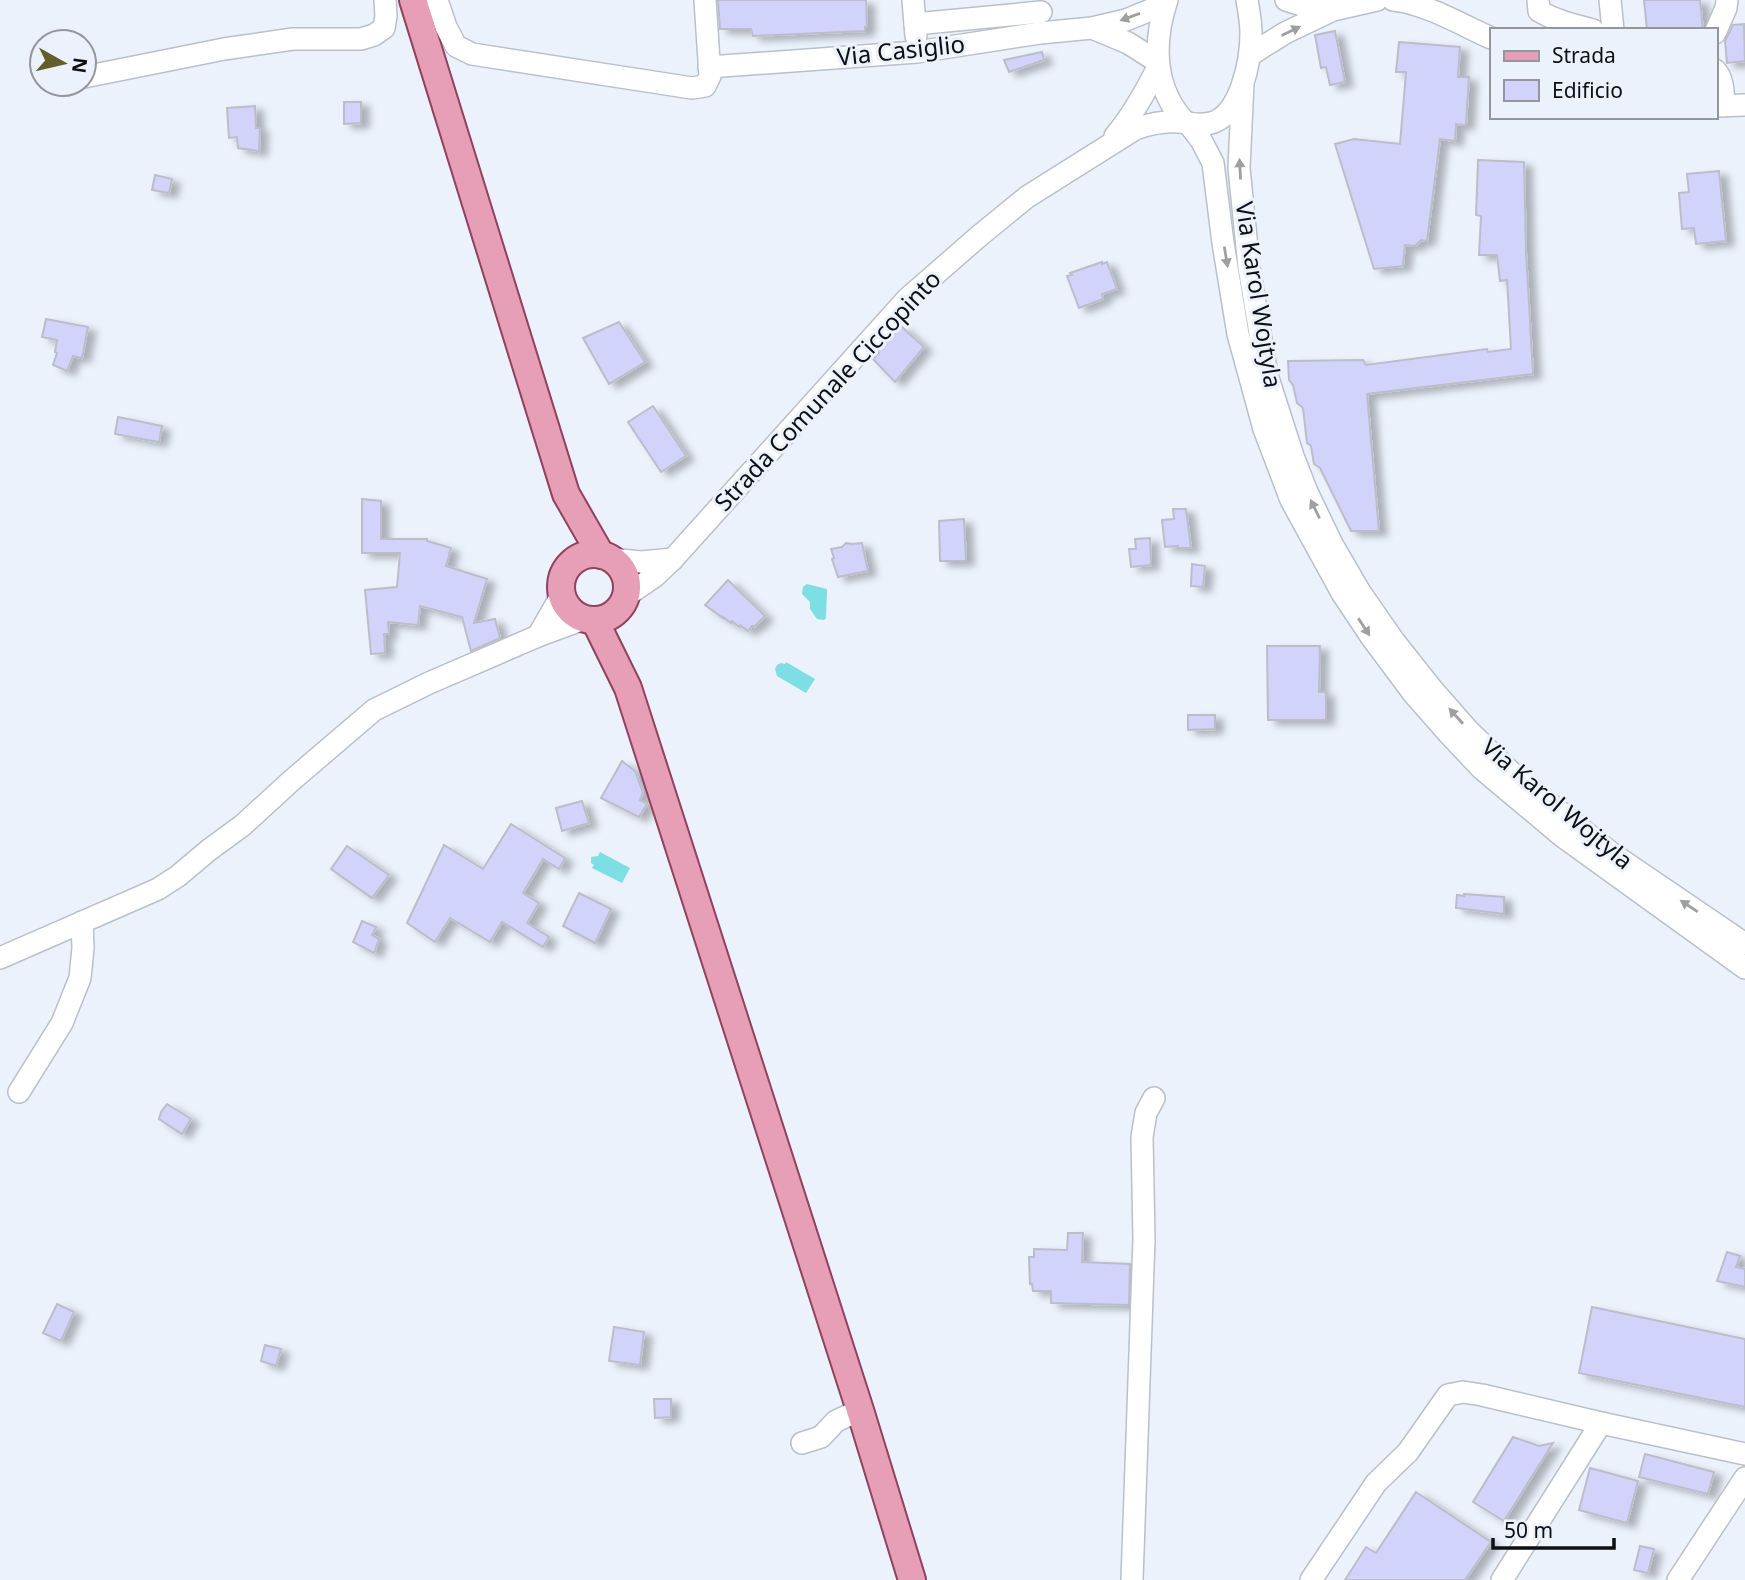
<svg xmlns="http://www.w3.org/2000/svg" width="1745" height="1580" viewBox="0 0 1745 1580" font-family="'Noto Sans',sans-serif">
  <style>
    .water { fill: #7ddee3 }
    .building { fill: #d1d3fb; stroke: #bcbdc8; stroke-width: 2; filter: url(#shadow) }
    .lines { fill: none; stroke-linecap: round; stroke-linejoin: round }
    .minor-casing { stroke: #b9c0c9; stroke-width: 24 }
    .major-casing { stroke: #90425e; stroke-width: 30 }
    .minor { stroke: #fff; stroke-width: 21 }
    .major { stroke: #e79eb7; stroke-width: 26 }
    .oneway { fill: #9e9fa0 }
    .labels { text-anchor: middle; stroke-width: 6; stroke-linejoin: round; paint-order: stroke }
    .street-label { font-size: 24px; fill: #0d0f12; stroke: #ebf2fc }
  </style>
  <defs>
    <filter id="shadow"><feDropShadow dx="8" dy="4.5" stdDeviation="3.5" flood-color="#0004"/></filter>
  </defs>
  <rect width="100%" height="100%" fill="#ebf2fc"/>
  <!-- water -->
  <g class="water">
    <path d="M807 584 827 589 826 618 824 620 817 619 810 609V602L802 594 803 587Z"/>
    <path d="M786 662 815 679 806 693 777 676 775 669 777 665 781 663 785 664Z"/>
    <path d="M600 852 630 868 622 883 592 868 594 865 591 863V857L598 856Z"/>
  </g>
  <!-- building -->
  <g class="building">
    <path d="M718 0H866L867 27H865V31L753 36 751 29H720Z"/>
    <path d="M1644 0H1700L1703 30H1647Z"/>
    <path d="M1744 24 1745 61 1727 63 1725 41 1733 25Z"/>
    <path d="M1335 31 1345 82 1330 85 1326 67 1321 68 1315 35Z"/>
    <path d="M1399 42 1460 47 1458 77H1469L1466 125 1456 124 1455 141 1440 139 1427 241 1421 240 1415 246 1405 245 1403 266 1374 269 1335 144 1354 139 1400 144 1406 72H1396Z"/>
    <path d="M1042 52 1044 60 1009 72 1004 60Z"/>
    <path d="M344 102H361V123L344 124Z"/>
    <path d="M255 106 256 128H260L259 151 238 148 237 137 229 138 227 108Z"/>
    <path d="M1478 160 1524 162 1526 252 1533 374 1367 394 1379 531H1351L1320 468 1314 464 1311 446 1307 443 1303 408 1297 403 1293 385 1289 380 1288 361 1363 360 1366 365 1487 349 1488 352 1511 349 1507 280 1500 281 1497 255H1479L1481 216 1476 215Z"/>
    <path d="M1719 171 1726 241 1696 244 1694 228 1682 229 1679 193 1689 192 1687 174Z"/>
    <path d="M155 175 172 179 169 193 152 190Z"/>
    <path d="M1102 262V264L1107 262 1117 289 1102 294 1103 299 1079 308 1067 276 1072 275 1070 273Z"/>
    <path d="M46 319 88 327 82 358 73 356 67 371 53 365 57 353 55 352 57 340 42 337Z"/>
    <path d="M619 322 645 362 609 384 583 338Z"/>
    <path d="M901 326 924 347 895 382 873 359 879 353 877 352Z"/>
    <path d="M653 406 686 456 661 472 628 422Z"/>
    <path d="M118 417 162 426 159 442 115 434Z"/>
    <path d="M362 499 381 501V539H427V541L451 548 446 566 487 579 474 623 495 619 500 638 471 651 462 617 420 606 418 625 388 622 389 634H384L385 653 371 654 365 590 397 587 400 553H362Z"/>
    <path d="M1173 509H1186L1191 548H1178V546L1165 547 1162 520 1174 519Z"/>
    <path d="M964 519 966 561H940L939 521Z"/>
    <path d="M1150 538 1151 565 1131 567 1129 549H1136L1135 539Z"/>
    <path d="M846 543 852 544 862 543 868 571 838 577 832 559 834 558 831 549 842 547Z"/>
    <path d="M1192 564 1205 566 1203 587 1191 586Z"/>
    <path d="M728 580 765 616 754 627 752 626 748 631 740 625 739 627 732 621 731 623 723 617V618L705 605Z"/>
    <path d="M1267 646H1320L1319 692H1326V720H1268Z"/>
    <path d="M1188 715H1215V729L1188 730Z"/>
    <path d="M622 761 635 771 643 793 640 800 647 804 639 817 601 798Z"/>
    <path d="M582 801 589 823 562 831 556 808Z"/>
    <path d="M511 824 565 858 559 869 543 859 523 893 539 903 527 923 549 937 543 947 502 922 490 942 450 918 435 942 407 923 444 845 483 869Z"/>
    <path d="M347 846 389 875 372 898 331 869Z"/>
    <path d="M579 893 611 909 595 943 563 926Z"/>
    <path d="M1464 894 1504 897V914L1456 908 1457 895 1464 896Z"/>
    <path d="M362 921 376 927 372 935 379 939 374 953 353 942Z"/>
    <path d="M167 1104 191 1119 182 1134 159 1119 161 1112Z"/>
    <path d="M1068 1233H1083L1082 1262 1130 1264 1129 1305 1051 1303V1291H1033L1032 1284H1030L1029 1257H1034V1249L1067 1250Z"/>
    <path d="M1727 1252 1740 1256 1736 1267 1745 1269V1287L1717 1281Z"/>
    <path d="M57 1304 74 1312 61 1341 43 1333Z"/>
    <path d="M1592 1307 1745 1339V1407L1579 1373Z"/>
    <path d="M614 1327 644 1332 640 1365 609 1361Z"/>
    <path d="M265 1345 281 1349 276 1366 261 1361Z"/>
    <path d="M654 1399H671V1417L655 1418Z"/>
    <path d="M1513 1437 1539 1446 1553 1443 1504 1521 1473 1502Z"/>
    <path d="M1645 1454 1714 1472 1708 1494 1639 1477Z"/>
    <path d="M1590 1468 1638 1481 1627 1523 1579 1510Z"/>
    <path d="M1416 1492 1491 1542 1465 1580H1345L1366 1547 1376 1553Z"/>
    <path d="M1640 1546 1654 1549 1648 1573 1634 1570Z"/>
  </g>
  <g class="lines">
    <!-- minor casing -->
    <g class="minor-casing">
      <g id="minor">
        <path d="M437 0 446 27 456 46 472 54 692 88 705 86 710 76 705 0"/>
        <path d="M913 0 916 36"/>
        <path d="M1167 0C1153 42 1153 89 1186 123"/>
        <path d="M1286 0 1305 6 1333 10"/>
        <path d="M1393 0C1425 3 1462 25 1491 38"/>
        <path d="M1538 0 1539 11C1556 21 1574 25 1593 30"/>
        <path d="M1610 0 1613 30"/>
        <path d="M915 24 1041 12"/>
        <path d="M1092 28 1128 43 1158 62"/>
        <path d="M1715 33 1726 8 1727 0"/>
        <path d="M1250 55 1285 33 1333 10 1377 0"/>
        <path d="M709 67 917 52 1040 33 1092 28 1126 20 1153 9 1166 0"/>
        <path d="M1715 70C1724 79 1723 94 1724 106"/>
        <path d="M84 77 224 49 293 39H361L374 35 384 28 386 16 385 0"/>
        <path d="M1243 83 1239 168 1249 267 1267 375 1293 456 1307 492 1332 544 1360 592 1394 641 1432 689 1467 729 1514 775 1614 855 1745 944"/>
        <path d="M1715 106 1745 105"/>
        <path d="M1188 123 1201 140 1213 163 1223 243 1238 334 1264 429 1291 500 1342 593 1372 638 1413 693 1449 734 1482 769 1562 836 1745 968"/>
        <path d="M1115 136C1133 115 1146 91 1158 67"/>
        <path d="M611 559 641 562 673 559"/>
        <path d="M626 596 655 576 673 559 907 299 978 237 1027 197 1135 129C1149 124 1163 121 1178 122 1189 123 1199 126 1211 123 1241 115 1251 60 1251 33 1251 22 1249 11 1247 0"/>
        <path d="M538 636 561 596"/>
        <path d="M0 958 158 889 178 876 209 850 243 825 291 781 374 710 429 683 538 636 584 619"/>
        <path d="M19 1092 62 1023 80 978 83 948 82 922"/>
        <path d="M802 1443 821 1437 836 1421 860 1410"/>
        <path d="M1132 1580 1144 1239 1142 1137 1146 1113 1154 1098"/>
        <path d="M1311 1580 1376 1483 1408 1452 1448 1395 1463 1392 1482 1395 1601 1423 1745 1454"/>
        <path d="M1502 1580 1601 1423"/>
        <path d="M1678 1580 1745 1478"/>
      </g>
    </g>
    <!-- major casing -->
    <g class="major-casing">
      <g id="major">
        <path d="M413 0 566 494 601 555"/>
        <circle cx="594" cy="587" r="33"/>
        <path d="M595 621 628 688 860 1410 912 1580"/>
      </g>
    </g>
    <!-- minor -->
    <use href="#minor" class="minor"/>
    <!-- major -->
    <use href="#major" class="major"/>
  </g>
  <!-- one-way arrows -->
  <defs><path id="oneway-solid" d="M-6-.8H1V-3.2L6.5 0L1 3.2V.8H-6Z" transform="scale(1.75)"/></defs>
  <g class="oneway">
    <use href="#oneway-solid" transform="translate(1130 17) rotate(160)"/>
    <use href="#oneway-solid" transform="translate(1291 31) rotate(-26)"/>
    <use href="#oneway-solid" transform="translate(1240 169) rotate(-93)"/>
    <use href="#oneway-solid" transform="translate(1226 257) rotate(81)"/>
    <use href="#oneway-solid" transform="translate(1315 509) rotate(-116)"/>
    <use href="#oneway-solid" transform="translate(1364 627) rotate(57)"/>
    <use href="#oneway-solid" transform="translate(1456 716) rotate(-132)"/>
    <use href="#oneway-solid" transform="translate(1689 906) rotate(-146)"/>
  </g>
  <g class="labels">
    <!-- street labels -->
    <g class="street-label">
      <text transform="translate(901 51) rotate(-6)" y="8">Via Casiglio</text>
      <text transform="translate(1258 295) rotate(81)" y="8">Via Karol Wojtyla</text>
      <text transform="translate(828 391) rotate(-47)" y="8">Strada Comunale Ciccopinto</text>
      <text transform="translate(1557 804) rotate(40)" y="8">Via Karol Wojtyla</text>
    </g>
  </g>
  <!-- legend -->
  <rect x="1490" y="28" width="228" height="91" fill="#ebf2fc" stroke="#92979e" stroke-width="2"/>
  <rect x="1504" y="51" width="35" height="10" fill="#e79eb7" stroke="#92979e" stroke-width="2"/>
  <text x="1552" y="63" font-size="21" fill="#0d0f12">Strada</text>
  <rect x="1504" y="80" width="35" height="21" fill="#d1d3fb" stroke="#92979e" stroke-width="2"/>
  <text x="1552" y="98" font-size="21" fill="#0d0f12">Edificio</text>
  <!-- north arrow -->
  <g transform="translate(63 63) rotate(98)"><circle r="33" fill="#ebf2fc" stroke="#92979e" stroke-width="2"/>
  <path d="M0-5L12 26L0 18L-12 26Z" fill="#635e2b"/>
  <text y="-10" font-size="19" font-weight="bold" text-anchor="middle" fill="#0d0f12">N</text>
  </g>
  <!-- scale -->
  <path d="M1493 1538v10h121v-10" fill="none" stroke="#0d0f12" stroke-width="3.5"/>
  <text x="1504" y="1538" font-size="21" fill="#0d0f12" stroke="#ebf2fc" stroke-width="5" paint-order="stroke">50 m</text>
</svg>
